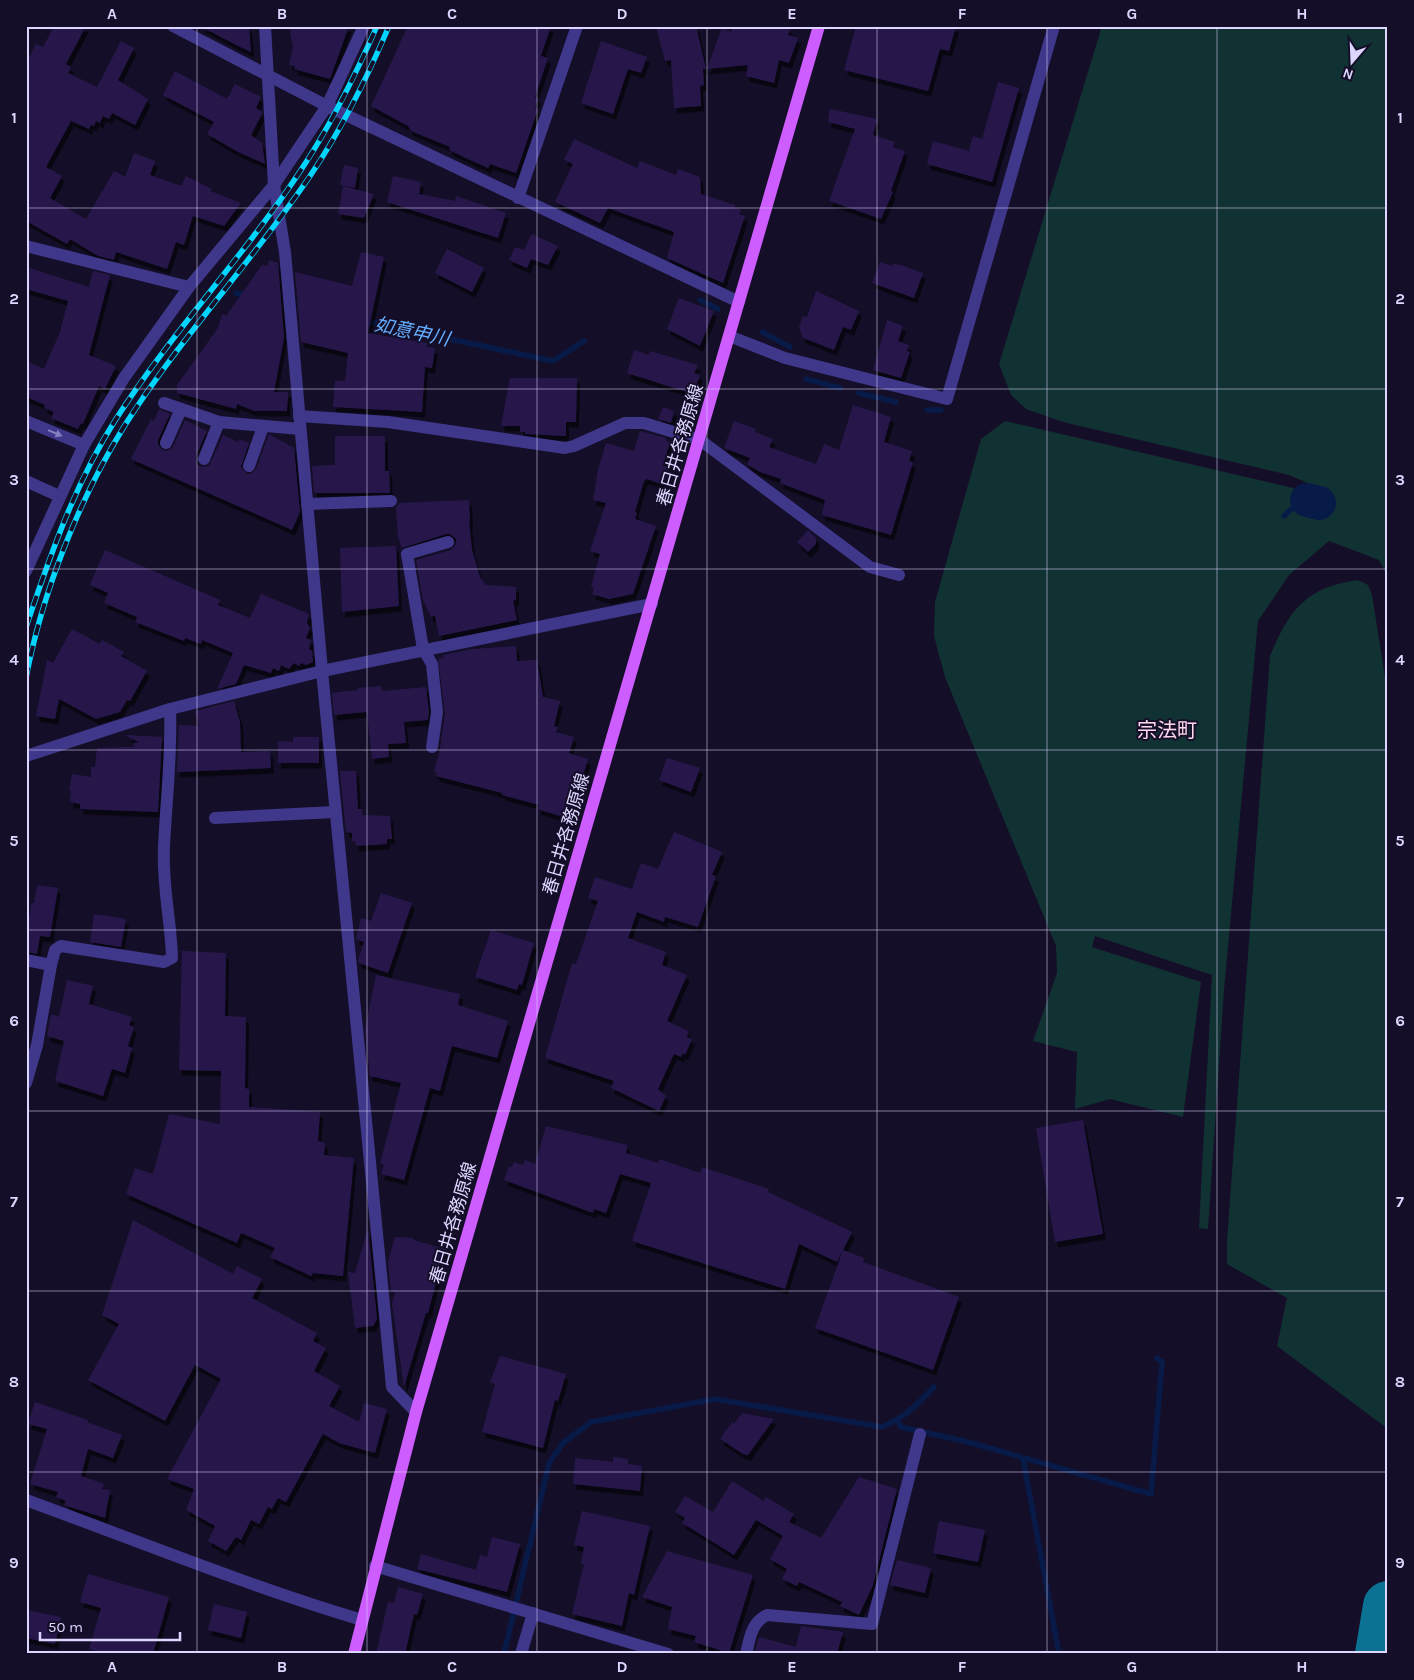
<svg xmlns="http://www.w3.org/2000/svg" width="1414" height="1680" viewBox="0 0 1414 1680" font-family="Karla,'Noto Sans JP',sans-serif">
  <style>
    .green { fill: #113233 }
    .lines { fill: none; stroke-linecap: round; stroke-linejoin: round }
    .stream { stroke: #081b48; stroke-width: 5.5 }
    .river { stroke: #081b48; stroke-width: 34 }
    .taxiway { stroke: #0c7294; stroke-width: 50 }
    .building { fill: #26194a; filter: url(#shadow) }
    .minor { stroke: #3f378a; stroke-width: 12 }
    .major { stroke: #cd5dff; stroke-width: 12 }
    .rail-casing { stroke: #02d6ff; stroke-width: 5.5 }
    .rail { stroke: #150e28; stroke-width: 4; stroke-dasharray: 11; stroke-linecap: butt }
    .oneway { fill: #867fbf }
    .grid { fill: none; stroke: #ddd6ff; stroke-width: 1; stroke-opacity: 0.55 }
    .labels { text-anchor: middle; stroke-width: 4; stroke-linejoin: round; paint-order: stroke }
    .street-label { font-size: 18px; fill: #ddd6ff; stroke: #150e28 }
    .water-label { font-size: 19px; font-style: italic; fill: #64adff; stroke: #150e28 }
    .quarter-label { font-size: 20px; fill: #ffd8ee; stroke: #150e28 }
    .neatline { fill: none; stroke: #ddd6ff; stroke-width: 2 }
    .grid-label { font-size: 16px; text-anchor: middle; font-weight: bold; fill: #ddd6ff }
  </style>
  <defs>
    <filter id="shadow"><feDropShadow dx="3" dy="5.5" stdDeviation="0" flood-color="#0009"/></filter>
  </defs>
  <rect width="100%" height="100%" fill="#150e28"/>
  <!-- green -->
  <g class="green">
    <path d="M1102 26H1388V589L1385 572 1379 560 1329 541 1289 575 1258 621 1224 990 1208 1229 1199 1228 1212 975 1095 936 1092 947 1201 982 1183 1117 1110 1099 1075 1109 1077 1052 1033 1041 1057 973 1056 946 945 677 934 636 935 602 981 439 1005 421 1293 488 1307 496 1312 485 1289 475 1063 422 1026 409 1011 395 999 364Z"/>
    <path d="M1358 580 1368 585 1372 595 1388 696V1429L1277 1346 1287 1298 1227 1264V1241L1270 656C1289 610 1306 587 1358 580Z"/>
  </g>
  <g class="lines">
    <!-- stream -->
    <g class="stream">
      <path d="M236 293 248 296"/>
      <path d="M700 300 718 309"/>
      <path d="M365 321 553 361 584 341"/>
      <path d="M762 332 790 347"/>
      <path d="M806 379 840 388"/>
      <path d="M858 393 896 402"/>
      <path d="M927 410H941"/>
      <path d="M1296 494 1307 500"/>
      <path d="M1284 516 1295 506 1307 500"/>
      <path d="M897 1421 901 1427 968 1442 1151 1494 1162 1362 1157 1358"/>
      <path d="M1023 1458 1059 1654"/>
      <path d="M504 1654 549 1463 563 1443 591 1422 715 1399 882 1427C904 1418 918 1404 934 1387"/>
    </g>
    <!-- river -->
    <path class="river" d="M1307 500 1319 503"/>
    <!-- taxiway -->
    <path class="taxiway" d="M1380 1654 1388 1606"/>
  </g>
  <!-- building -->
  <g class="building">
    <path d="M54 26H86L66 64 71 67 68 73 97 87 121 41 134 48 118 80 148 99 135 125 112 113 109 119 103 116 100 123 96 121 94 126 91 125 89 129 71 121 46 167 62 176 50 198 86 219 114 171 125 177 134 153 155 161 150 175 181 186 186 176 212 189 210 191 241 203 224 226 193 216 184 245 176 242 167 269 116 252 114 260 98 256 70 239 67 244 26 221V211L29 206 26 202V64L36 44 43 47Z"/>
    <path d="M200 26H249L251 52 238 46Z"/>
    <path d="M289 26H349L330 79 294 69 295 66 289 65 293 48Z"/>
    <path d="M408 26H551L541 56 548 58 535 97 538 98 535 108 538 109 516 173 490 164 488 168 470 160 449 150 450 147 411 131 408 126 371 106Z"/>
    <path d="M656 26H696L706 69H703L704 85 700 86 701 106 674 108 671 60 665 61Z"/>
    <path d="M733 26H782L790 29 788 35 798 38 789 63 779 60 774 83 746 76 748 65 707 69 722 28 731 32Z"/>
    <path d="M856 26H956L949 51 940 49 928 91 844 70Z"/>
    <path d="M601 41 647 57 641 73 628 69 613 114 581 103Z"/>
    <path d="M175 71 227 99 235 84 261 97 256 108 262 112V114L251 135 262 143 265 164 238 152 207 134 214 122 163 95Z"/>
    <path d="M998 82 1019 88 992 182 927 164 933 141 969 151 973 136 982 139Z"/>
    <path d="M830 109 877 119 873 135 895 142 893 147 905 151 891 191 893 192 881 219 829 201 855 129 828 122Z"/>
    <path d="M574 139 637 168 640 161 676 175 678 169 700 177 701 194 735 205V208L741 210 739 214 745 216 723 283 667 258 674 232 608 208 600 223 555 202 573 164 564 160Z"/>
    <path d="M344 165 358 168 355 188 340 185Z"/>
    <path d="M393 176 421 182 419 194 455 201 456 196 506 213 498 238 387 202Z"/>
    <path d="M343 186 374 194 364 218 338 214Z"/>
    <path d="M532 234 558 246 548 265 531 259 527 268 509 260 515 247 524 250Z"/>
    <path d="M447 249 484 268 472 292 435 273Z"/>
    <path d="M361 252 384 257 368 333 427 343V347L435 348 432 368 425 367 422 412 333 407 335 381H345L348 353 301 342 295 272 352 286Z"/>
    <path d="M269 260 278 263 284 338 274 392H288L287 411H254L237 404 236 409 177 393V385L218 328 222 314 226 316 262 265 268 266Z"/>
    <path d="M880 262 892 266 893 264 901 265 923 273 914 298 872 283Z"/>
    <path d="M26 267 89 287 93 271 110 275 89 355 116 366 105 389 99 386 83 424 81 423 78 429 51 418 54 412 44 408 45 405 26 397V361L44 369 60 332 68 301 26 289Z"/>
    <path d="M816 291 859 311 851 330 843 327 834 350 803 338 799 327 803 316 807 317Z"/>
    <path d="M679 298 714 311 700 346 667 329Z"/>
    <path d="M887 320 903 326 898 341 909 345 907 351 910 352 901 378 873 370Z"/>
    <path d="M634 350 649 355 650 351 698 365 694 373 700 375 693 394 627 373Z"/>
    <path d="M510 378H577L576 422H566V436L525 434V432H520V426H501Z"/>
    <path d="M853 405 891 417 884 442 912 451 909 461 913 462 891 535 822 515 825 500 780 483 781 479 760 472 747 464 750 458 724 448 734 421 756 429 755 432 773 439 769 447 816 464 824 444 839 450Z"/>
    <path d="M663 407 674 411 671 423 658 419Z"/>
    <path d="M159 409 170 414 158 440V444L162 450 167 451 173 447 185 420 207 431 196 456 197 464 201 467 209 466 211 462 223 435 238 442 239 439 249 443 241 467 247 474H251L256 469 269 434 294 448 300 512 292 530 131 459 151 419 154 421Z"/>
    <path d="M640 431 666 438V441L670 442 663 466 670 467 664 485 647 479 644 481 635 512 637 513 635 519 656 526 633 594 609 599 592 594 594 588 591 587 600 554 590 551 606 503 593 500 598 470 606 443 634 451Z"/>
    <path d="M335 436H385V471H389L390 493H314L312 466 335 465Z"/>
    <path d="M469 500 470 521H469L472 550 480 577 486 585 516 587V600L513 601 517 620 439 636 435 615 431 617 423 600 416 560 451 550 456 544V539L450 534H446L402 548 398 536 396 508 399 503Z"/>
    <path d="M808 530 816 538V544L808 552 797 542Z"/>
    <path d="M396 546 399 606 342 612 340 548Z"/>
    <path d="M105 550 220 600 218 605 250 618 261 594 309 614 307 623 310 628 306 638 311 640 309 649 312 651 313 662 306 665 301 663 299 666 294 663 289 669 281 665 279 671 273 668 271 673 244 665 236 684 217 689 233 653 202 640 201 644 185 638 184 641 135 622 137 617 104 603 108 593 90 585Z"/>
    <path d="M72 629 100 644 102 640 124 652 121 656 147 671 130 701 127 700 120 712 96 719 59 699 55 719 36 716 47 660 53 663Z"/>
    <path d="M516 646 517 661 537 660 543 697 560 701 554 726 558 727 556 732 574 737 569 753 588 759 570 819 537 809 539 805 502 795V793L436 776 437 773 434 772 440 749 445 713 438 659 444 658 443 655 473 649Z"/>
    <path d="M381 686 383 691 426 687 429 712 428 720 404 722 406 743 388 744 389 757 372 759 367 712 334 715 332 693 359 690 358 688Z"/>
    <path d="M234 701 240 722 241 752 270 751 271 768 177 772 179 725 199 726 195 711Z"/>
    <path d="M125 735 162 737 158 812 80 809V804L70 802 71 791 69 790 72 774 91 777V767H95L97 748 134 747V743L139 742Z"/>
    <path d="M293 737H319V763H278V741L293 742Z"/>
    <path d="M667 758 700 768 691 792 659 780Z"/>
    <path d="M340 771H356L358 809H362V815L390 816 392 839H387V844L356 846 355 841H352V833L346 832Z"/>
    <path d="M674 832 722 852 712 875 716 876 698 927 665 917 664 922 637 912 628 938 666 952 662 965 687 975 667 1021 688 1031 687 1037 692 1039 685 1055 683 1053 681 1057 674 1054 658 1089 666 1096 659 1111 611 1088 614 1081 545 1058 572 963 576 964 598 901 588 898 595 877 632 889 641 863 658 869Z"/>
    <path d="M37 885 58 888 50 937 40 936 37 954 26 952V913L30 914 31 903H34Z"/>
    <path d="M381 893 412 903 388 973 359 963 358 960 364 942 356 939 361 918 371 921Z"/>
    <path d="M94 914 126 919 121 947 90 942Z"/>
    <path d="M491 930 534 943 522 985 519 984 517 990 475 977Z"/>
    <path d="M182 951 226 953 225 1016 246 1017 245 1088 249 1089V1107L320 1112 318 1141 325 1143 324 1155 354 1158 343 1276 313 1273 311 1276 270 1257 275 1248 241 1233 237 1243 126 1194 135 1168 153 1174 169 1114 220 1124 221 1071 179 1070Z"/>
    <path d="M376 975 460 994 458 1005 508 1021 497 1058 452 1046 440 1091 430 1088 404 1180 381 1174 384 1165 380 1164 401 1083 370 1076 365 1029Z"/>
    <path d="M67 980 93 986 89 1004 132 1017 129 1025 134 1027 128 1046 132 1048 125 1073 112 1069 103 1096 55 1081 64 1041 47 1036 51 1014 59 1017Z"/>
    <path d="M1083 1120 1103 1234 1055 1242 1036 1128Z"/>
    <path d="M546 1126 627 1145 626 1153 658 1163 659 1159 700 1173 702 1167 769 1189 768 1192 852 1232 837 1262 799 1244 785 1289 632 1241 651 1183 620 1174 606 1213 594 1209 593 1213 504 1180 509 1166 512 1167 514 1162 523 1165 525 1160 535 1164Z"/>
    <path d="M133 1220 233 1274 237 1266 262 1279 252 1298 317 1333 313 1341 326 1348 314 1371 340 1386 329 1406 359 1422 364 1403 387 1409 375 1453 339 1443 323 1434 286 1502 278 1498 272 1509 268 1507 259 1524 251 1520 241 1540 236 1537 226 1551 208 1541 215 1526 186 1510 194 1489 167 1479 221 1379 195 1365 165 1421 88 1380 119 1324 102 1315Z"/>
    <path d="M368 1228 377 1319 373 1326 355 1328 348 1272 355 1273Z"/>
    <path d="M395 1237 413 1238V1240L445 1249 428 1313H426L404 1387 392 1304 395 1293 391 1291 388 1262Z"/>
    <path d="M843 1250 864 1258 863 1262 959 1297 933 1370 815 1328Z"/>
    <path d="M500 1356 566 1374 558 1401 555 1400 543 1448 482 1432 495 1384 490 1382Z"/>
    <path d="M35 1402 88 1420 87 1422 122 1435 113 1458 88 1449 81 1476 104 1484 102 1489 110 1490 105 1518 64 1505 66 1501 56 1497 58 1492 30 1484 47 1429 28 1424Z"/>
    <path d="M742 1413 774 1419 748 1455 743 1454 720 1439 732 1422 734 1424Z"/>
    <path d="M613 1457 628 1459V1464L642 1466 640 1491 573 1484 575 1458 613 1462Z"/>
    <path d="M859 1477 897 1489 873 1585 859 1615 840 1606 842 1602 799 1582 797 1586 782 1579 787 1569 770 1559 783 1536 756 1520 734 1555 682 1523 685 1518 675 1512 685 1496 713 1512 732 1481 764 1501 766 1497 794 1514 789 1522 821 1538Z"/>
    <path d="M582 1511 650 1526 634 1595 629 1593 622 1626 572 1614 584 1564H581L584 1547 574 1545Z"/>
    <path d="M939 1521 985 1530 978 1562 933 1553Z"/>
    <path d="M492 1537 520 1544 507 1592 417 1569 421 1554 476 1570 480 1555 487 1557Z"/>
    <path d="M667 1551 753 1575 729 1653 694 1642 696 1636 668 1629 672 1607 642 1597Z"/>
    <path d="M897 1560 931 1568 925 1593 890 1585Z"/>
    <path d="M88 1574 169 1597 153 1654H107L89 1649 101 1608 80 1602Z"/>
    <path d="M398 1587 423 1594 417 1615 414 1614 405 1654H376L388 1602 394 1603Z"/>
    <path d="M214 1604 247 1612 241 1638 208 1630Z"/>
    <path d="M26 1610 61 1617 55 1644 26 1638Z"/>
    <path d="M801 1626 843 1632 837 1654H754L759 1637 796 1647Z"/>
  </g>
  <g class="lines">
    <!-- minor -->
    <g class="minor">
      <path d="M173 26 327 106 739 302"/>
      <path d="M265 26 274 185 285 252 322 671 392 1387 416 1412"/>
      <path d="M518 198 577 26"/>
      <path d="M26 246 189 287"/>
      <path d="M729 336 785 358 947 399 1054 26"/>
      <path d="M164 403 219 422 300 429"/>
      <path d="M299 416 388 422 565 448 574 446 625 423H644L700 440 870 567 899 575"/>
      <path d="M26 421 84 445"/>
      <path d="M166 443 181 409"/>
      <path d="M204 459 219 422"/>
      <path d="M249 466 263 427"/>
      <path d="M26 481 59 496"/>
      <path d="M307 504 391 501"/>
      <path d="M26 571 84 445 124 378 189 287 274 185 327 106 364 26"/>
      <path d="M432 747 437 712 432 664 423 649 407 554 448 542"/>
      <path d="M26 756 170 709 322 671 652 604"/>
      <path d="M215 818 335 812"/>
      <path d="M26 960 51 965 55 950 61 946 164 962 172 958C171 921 162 885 164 847 166 801 172 755 170 709"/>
      <path d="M26 1083 37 1045 51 965"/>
      <path d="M26 1500C138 1541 248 1586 362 1620"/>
      <path d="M375 1566 668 1654"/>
      <path d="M521 1654 533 1613"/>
      <path d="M746 1654C750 1638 751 1623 767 1615L872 1624 920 1434"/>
    </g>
    <!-- major -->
    <path class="major" d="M354 1654 416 1412 819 26"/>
    <!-- rail casing -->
    <g class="rail-casing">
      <g id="rail">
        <path d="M26 627C50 556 75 483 116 419 172 332 244 256 301 170 331 125 355 76 377 26"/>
        <path d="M26 678C42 593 79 499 125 425 180 338 252 262 310 176 342 129 367 78 389 26"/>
      </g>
    </g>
    <!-- rail -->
    <use href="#rail" class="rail"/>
  </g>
  <!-- one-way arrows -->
  <defs><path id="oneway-solid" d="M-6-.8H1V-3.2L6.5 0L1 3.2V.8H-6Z" transform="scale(1.25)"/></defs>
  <use class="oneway" href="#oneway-solid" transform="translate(55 433) rotate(23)"/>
  <!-- grid -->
  <path class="grid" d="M197 26V1654M367 26V1654M537 26V1654M707 26V1654M877 26V1654M1047 26V1654M1217 26V1654M26 208H1388M26 389H1388M26 569H1388M26 750H1388M26 930H1388M26 1111H1388M26 1291H1388M26 1472H1388"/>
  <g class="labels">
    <!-- street labels -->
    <g class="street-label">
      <text transform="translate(680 445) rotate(-74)" y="6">春日井各務原線</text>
      <text transform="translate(566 834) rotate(-74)" y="6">春日井各務原線</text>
      <text transform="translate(453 1223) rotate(-74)" y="6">春日井各務原線</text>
    </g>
    <!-- water labels -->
    <g class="water-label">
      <text transform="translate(412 331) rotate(12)" y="7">如意申川</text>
    </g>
    <!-- quarter labels -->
    <g class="quarter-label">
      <text x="1167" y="737">宗法町</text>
    </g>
  </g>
  <!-- border -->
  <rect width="1414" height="1680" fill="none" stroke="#150e28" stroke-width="55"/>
  <!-- north arrow -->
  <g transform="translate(1352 62) rotate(199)" stroke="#150e28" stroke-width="4" paint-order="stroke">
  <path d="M0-4L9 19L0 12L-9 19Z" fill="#ddd6ff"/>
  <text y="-8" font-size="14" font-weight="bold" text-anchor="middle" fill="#ddd6ff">N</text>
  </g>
  <!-- scale -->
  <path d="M40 1632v8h140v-8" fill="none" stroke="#ddd6ff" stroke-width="2.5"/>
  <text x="48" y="1632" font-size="15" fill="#ddd6ff" stroke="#150e28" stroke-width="4" paint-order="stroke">50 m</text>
  <rect x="28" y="28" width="1358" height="1624" class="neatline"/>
  <g class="grid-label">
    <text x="112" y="19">A</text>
    <text x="282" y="19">B</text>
    <text x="452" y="19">C</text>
    <text x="622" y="19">D</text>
    <text x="792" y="19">E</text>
    <text x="962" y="19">F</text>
    <text x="1132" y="19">G</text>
    <text x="1302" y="19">H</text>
    <text x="14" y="123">1</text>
    <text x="1400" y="123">1</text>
    <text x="14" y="304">2</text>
    <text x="1400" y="304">2</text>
    <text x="14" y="485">3</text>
    <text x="1400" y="485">3</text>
    <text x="14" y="665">4</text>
    <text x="1400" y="665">4</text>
    <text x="14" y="846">5</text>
    <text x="1400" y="846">5</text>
    <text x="14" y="1026">6</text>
    <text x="1400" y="1026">6</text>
    <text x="14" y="1207">7</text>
    <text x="1400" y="1207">7</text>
    <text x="14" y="1387">8</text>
    <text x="1400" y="1387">8</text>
    <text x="14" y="1568">9</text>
    <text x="1400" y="1568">9</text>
    <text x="112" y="1672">A</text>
    <text x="282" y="1672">B</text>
    <text x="452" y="1672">C</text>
    <text x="622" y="1672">D</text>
    <text x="792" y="1672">E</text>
    <text x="962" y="1672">F</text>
    <text x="1132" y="1672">G</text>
    <text x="1302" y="1672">H</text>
  </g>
</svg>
